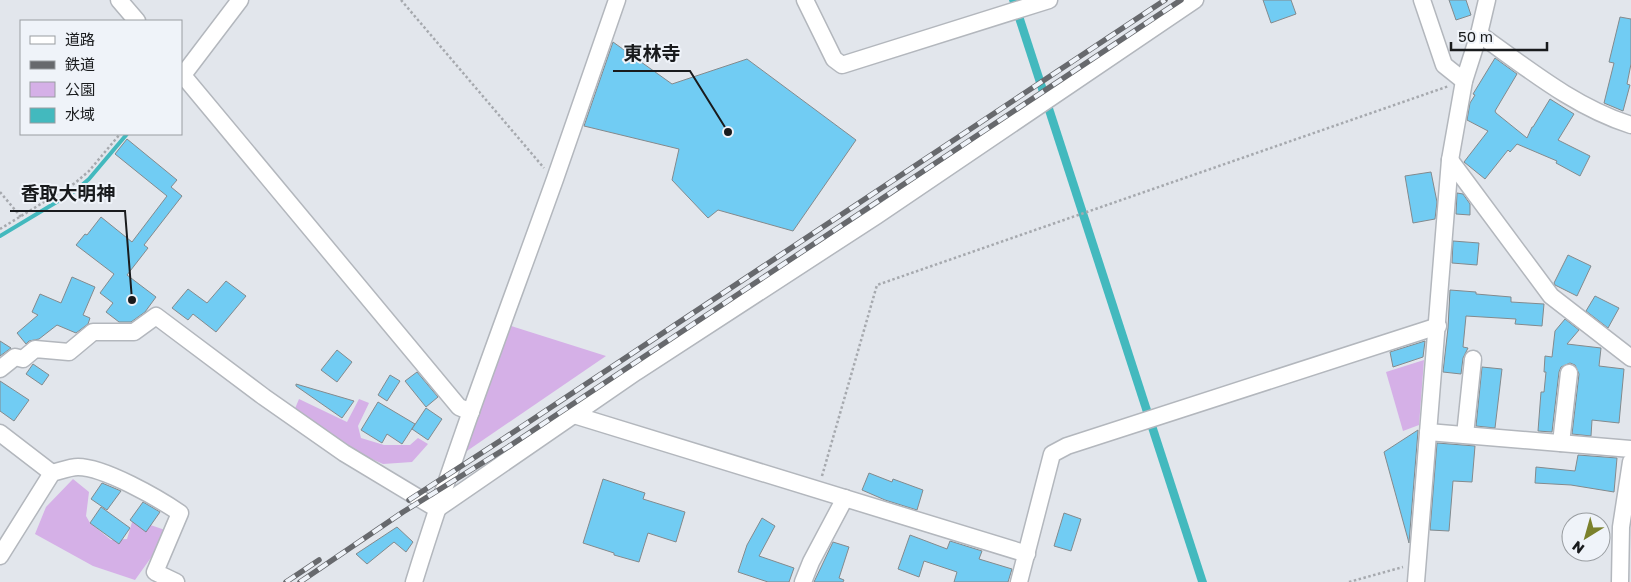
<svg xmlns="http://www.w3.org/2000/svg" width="1631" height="582" viewBox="0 0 1631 582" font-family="'Golos Text','Noto Sans JP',sans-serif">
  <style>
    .green { fill: #d5b0e7 }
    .water { fill: #43b9be }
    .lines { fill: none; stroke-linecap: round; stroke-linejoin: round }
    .stream { stroke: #43b9be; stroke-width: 4 }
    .building { fill: #71ccf3; stroke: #848a8d }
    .minor-casing { stroke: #b3b7bd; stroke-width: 19 }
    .path { stroke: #a6a9ae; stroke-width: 2.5; stroke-dasharray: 2.5 2.5; stroke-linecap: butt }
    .minor { stroke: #fff; stroke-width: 16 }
    .rail-casing { stroke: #67696d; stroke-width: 5.5 }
    .rail { stroke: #eff3f9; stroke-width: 4; stroke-dasharray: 11; stroke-linecap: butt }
    .leader { fill: none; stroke: #191b1d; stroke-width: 2 }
    .callout-dot { fill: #191b1d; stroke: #eff3f9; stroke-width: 2 }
    .callout-label { font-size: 19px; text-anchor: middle; font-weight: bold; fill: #191b1d; stroke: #eff3f9; stroke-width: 4; stroke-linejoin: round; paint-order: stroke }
  </style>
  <rect width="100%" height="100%" fill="#e2e6ec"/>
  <!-- green -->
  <g class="green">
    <path d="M508 325 606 356 464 453Z"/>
    <path d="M1424 360 1419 425 1403 431 1386 372Z"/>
    <path d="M299 399 347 422 359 399 369 403 358 426 361 438 384 445H410L418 438 428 444 412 462 383 464 365 456 294 411Z"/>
    <path d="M73 479 89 492 86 516 90 523 111 540 127 539 133 519 165 530 155 552 135 580 93 566 35 534 46 507Z"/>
  </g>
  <!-- water -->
  <path class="water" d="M1009 0H1018L1207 582H1198Z"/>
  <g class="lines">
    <!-- stream -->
    <path class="stream" d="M0 236 75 191 89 179 127 134"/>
  </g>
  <!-- building -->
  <g class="building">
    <path d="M1263 0H1291L1296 14 1271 23Z"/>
    <path d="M1449 0H1466L1471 15 1456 20Z"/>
    <path d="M1620 17 1631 19V64L1627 84 1630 85 1623 111 1604 103 1614 63 1609 62Z"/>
    <path d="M613 42 672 84 747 59 856 140 793 231 718 210 708 218 672 180 679 149 584 126Z"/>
    <path d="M1495 58 1517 74 1495 111 1496 113 1527 138 1532 127H1533L1550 99 1574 114 1558 140 1590 156 1580 176 1556 163 1557 161 1517 144 1510 152 1508 150 1485 179 1464 162 1488 131 1467 120 1470 103 1475 95 1473 94Z"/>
    <path d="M127 139 177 180 171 187 182 196 144 245 148 248 127 275 156 297 145 312 131 322H119L106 312 113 303 100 293 114 274 76 245 85 234 87 235 101 217 132 242 167 196 115 154Z"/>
    <path d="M1431 172 1437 202 1435 219 1413 223 1405 176Z"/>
    <path d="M1457 193 1463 194 1470 204V215L1456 214Z"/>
    <path d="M1453 241 1479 243 1477 265 1452 263Z"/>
    <path d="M1568 255 1591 266 1577 296 1555 285 1554 283Z"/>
    <path d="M72 277 95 287 83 315 90 318 88 324 76 333 57 325 39 339 29 341 26 344 17 333 38 315 32 312 40 294 61 303Z"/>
    <path d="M226 281 246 296 216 332 193 314 188 320 172 308 188 289 207 303Z"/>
    <path d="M1450 290 1476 292V294L1511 297V302L1544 304 1542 326 1515 324 1516 319 1466 316 1463 347 1468 348 1463 358 1461 374 1443 372 1448 328Z"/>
    <path d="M1595 296 1619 308 1608 328 1586 311Z"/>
    <path d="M1565 319 1579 330 1567 344 1601 348 1599 366 1624 369 1619 423 1592 420 1591 436 1572 434 1579 374 1575 365 1570 363 1561 367 1559 372 1552 432 1538 431 1541 392H1544L1546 372H1544L1545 356 1552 357 1555 331Z"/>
    <path d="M0 341 11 348 0 356Z"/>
    <path d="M1425 341 1423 357 1393 367 1390 352Z"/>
    <path d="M337 350 352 362 337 382 321 370Z"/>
    <path d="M33 364 49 375 42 385 26 374Z"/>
    <path d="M1482 367 1502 369 1495 428 1476 426Z"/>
    <path d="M417 372 438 397 426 407 405 381Z"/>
    <path d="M390 375 400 381 387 401 378 395Z"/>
    <path d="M0 381 29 400 14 421 0 411Z"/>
    <path d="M296 384 354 401 342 418 296 386Z"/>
    <path d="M378 402 415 424 402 444 387 434 382 443 361 430Z"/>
    <path d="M426 408 442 419 428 440 412 429Z"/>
    <path d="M1418 430V431L1409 543 1384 452Z"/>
    <path d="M1437 443 1475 446 1472 482 1453 481 1449 531 1430 530Z"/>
    <path d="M1578 455 1617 458 1614 492 1571 485 1535 483 1536 467 1575 471Z"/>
    <path d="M869 473 892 482 893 479 923 490 917 510 885 500 862 490Z"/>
    <path d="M603 479 645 493 643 499 685 512 676 542 648 533 639 562 614 555V553L583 543Z"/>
    <path d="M102 483 121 491 107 510 91 499Z"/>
    <path d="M143 502 160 512 146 532 130 520Z"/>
    <path d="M101 507 130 528 119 544 90 523Z"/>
    <path d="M1064 513 1081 519 1071 551 1054 546Z"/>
    <path d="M762 518 775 526 759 556 794 568 789 582H768L738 572 747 545Z"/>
    <path d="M397 527 413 542 406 552 394 542 367 564 356 554Z"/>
    <path d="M910 535 947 549 950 541 982 551 979 559 1012 569 1008 582H954L957 572 924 561 919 577 898 569Z"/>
    <path d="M833 542 849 547 839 578 844 580 843 582H814Z"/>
  </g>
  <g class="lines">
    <!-- minor casing -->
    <g class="minor-casing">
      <g id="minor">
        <path d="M119 0 137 21"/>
        <path d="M805 0 834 59 842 65 1049 0"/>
        <path d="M1422 0 1444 65 1464 81"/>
        <path d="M1479 34C1527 68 1574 107 1631 125"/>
        <path d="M181 73 459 407 471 412"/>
        <path d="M183 75 240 0"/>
        <path d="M1450 160 1551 296 1631 358"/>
        <path d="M0 369 15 357 23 359 35 349 69 352 93 332H134L156 316 264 397 344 453 437 509"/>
        <path d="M574 415 1027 554"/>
        <path d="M1428 432 1631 449"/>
        <path d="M0 433 52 473"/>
        <path d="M1465 435 1473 359"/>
        <path d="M1561 443 1569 373"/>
        <path d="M437 509 636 372 876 216 1195 0"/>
        <path d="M0 556 52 473C60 471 70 467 78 467 104 467 158 498 180 513L155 572 176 582"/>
        <path d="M414 582C456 446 507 313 555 179 576 120 596 60 617 0"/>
        <path d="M803 582 811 562 845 498"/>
        <path d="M1019 582 1052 454 1067 446 1438 326"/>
        <path d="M1416 582 1450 160 1464 81 1479 34 1487 0"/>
        <path d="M1620 582 1621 527 1631 462"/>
      </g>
    </g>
    <!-- path -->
    <g class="path">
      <path d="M401 0 544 168"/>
      <path d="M0 192 21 217"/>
      <path d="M0 229 75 183 89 171 120 134"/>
      <path d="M822 476 877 285 1449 86"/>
      <path d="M1349 582 1403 567"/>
    </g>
    <!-- minor -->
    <use href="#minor" class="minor"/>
    <!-- rail casing -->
    <g class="rail-casing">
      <g id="rail">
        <path d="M409 500 503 439 1165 0"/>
        <path d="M286 582 319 560"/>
        <path d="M300 582 403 512 508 447 1181 0"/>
      </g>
    </g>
    <!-- rail -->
    <use href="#rail" class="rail"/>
  </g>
  <!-- callouts -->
  <path class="leader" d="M728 132L690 71H613M132 300L125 211H10"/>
  <g class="callout-dot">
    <circle cx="728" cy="132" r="5"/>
    <circle cx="132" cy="300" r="5"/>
  </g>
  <g class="callout-label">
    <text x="652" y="60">東林寺</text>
    <text x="68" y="200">香取大明神</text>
  </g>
  <!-- legend -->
  <rect x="20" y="20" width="162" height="115" fill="#eff3f9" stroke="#999da1"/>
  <rect x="30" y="36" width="25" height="8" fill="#ffffff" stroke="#999da1"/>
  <text x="65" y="45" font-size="15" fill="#191b1d">道路</text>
  <rect x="30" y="61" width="25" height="8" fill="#67696d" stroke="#999da1"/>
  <text x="65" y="70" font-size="15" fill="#191b1d">鉄道</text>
  <rect x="30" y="82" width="25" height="15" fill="#d5b0e7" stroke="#999da1"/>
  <text x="65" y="95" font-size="15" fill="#191b1d">公園</text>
  <rect x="30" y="108" width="25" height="15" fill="#43b9be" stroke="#999da1"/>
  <text x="65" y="120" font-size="15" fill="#191b1d">水域</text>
  <!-- north arrow -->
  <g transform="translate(1586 537) rotate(217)"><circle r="24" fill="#eff3f9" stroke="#999da1"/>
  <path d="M0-4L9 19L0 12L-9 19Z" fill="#7b812c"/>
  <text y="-8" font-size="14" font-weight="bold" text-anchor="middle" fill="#191b1d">N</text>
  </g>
  <!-- scale -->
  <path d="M1451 42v8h96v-8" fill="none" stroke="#191b1d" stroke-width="2.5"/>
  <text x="1458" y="42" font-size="15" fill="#191b1d" stroke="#eff3f9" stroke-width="4" paint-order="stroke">50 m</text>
</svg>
